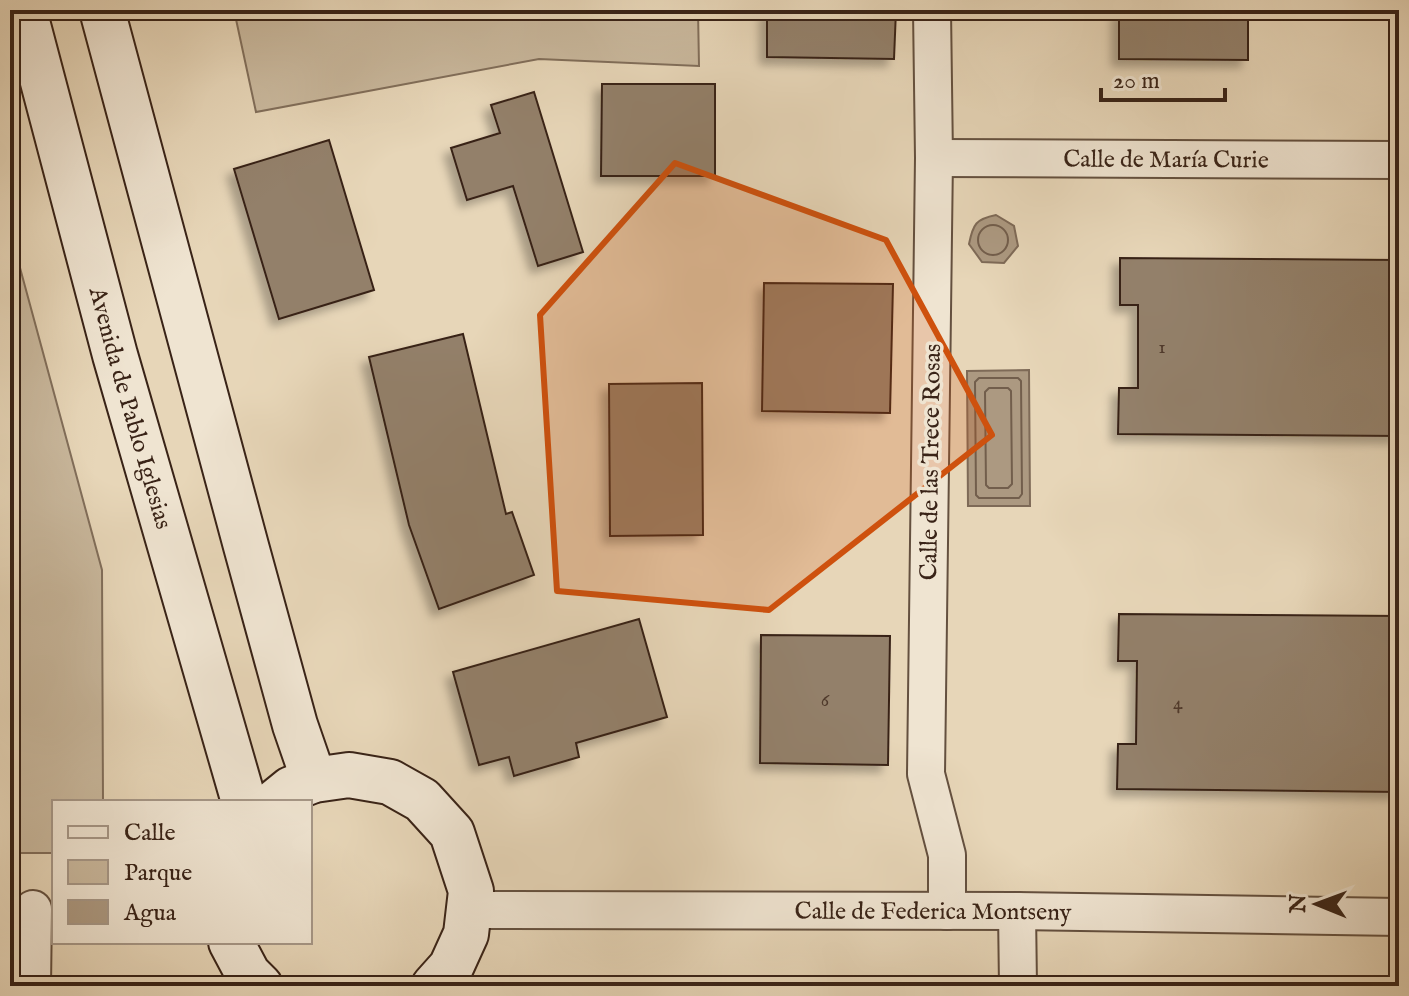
<svg xmlns="http://www.w3.org/2000/svg" width="1409" height="996" viewBox="0 0 1409 996" font-family="'IM FELL English',serif">
  <style>
    .green { fill: #c9b89d; stroke: #816e5a; stroke-width: 2 }
    .water { fill: #ac9981; stroke: #7e6a57; stroke-width: 2 }
    .lines { fill: none; stroke-linecap: round; stroke-linejoin: round }
    .shore { stroke: #725e4c; stroke-width: 2 }
    .building { fill: #93806b; stroke: #392317; stroke-width: 2; filter: url(#shadow) }
    .street-casing { stroke: #64503f; stroke-width: 40 }
    .secondary-casing { stroke: #392317; stroke-width: 48 }
    .street { stroke: #efe4d1; stroke-width: 36 }
    .secondary { stroke: #efe4d1; stroke-width: 44 }
    .marked { fill: #ce510e; fill-opacity: 0.2; stroke: #ce510e; stroke-width: 6; stroke-linejoin: round }
    .labels { text-anchor: middle; stroke-width: 7; stroke-linejoin: round; paint-order: stroke }
    .number-label { font-size: 20px; fill: #503a2c }
    .street-label { font-size: 24px; fill: #392317; stroke: #efe4d1 }
  </style>
  <defs>
    <filter id="shadow"><feDropShadow dx="-7" dy="7" stdDeviation="4" flood-color="#0004"/></filter>
  </defs>
  <rect width="100%" height="100%" fill="#e7d6b8"/>
  <filter id="stains"><feTurbulence type="fractalNoise" baseFrequency=".0025" numOctaves="4"/><feColorMatrix values="0 0 0 0 .2 0 0 0 0 .09 0 0 0 0 .02 0 0 0 .5 -.17"/></filter>
  <radialGradient id="worn" r=".72"><stop offset=".6" stop-color="#630" stop-opacity="0"/><stop offset="1" stop-color="#630" stop-opacity=".3"/></radialGradient>
  <!-- green -->
  <g class="green">
    <path d="M234 10H698L699 66 539 59 256 112Z"/>
    <path d="M10 231 102 570 103 802H54V853H10Z"/>
  </g>
  <!-- water -->
  <g class="water">
    <path d="M996 215 1014 226 1018 246 1004 263 982 262 969 244C973 224 976 219 996 215Z"/>
    <path d="M1029 370 1030 506H968L967 371Z"/>
  </g>
  <g class="lines">
    <!-- shore -->
    <g class="shore">
      <circle cx="993" cy="240" r="15"/>
      <path d="M979 378H1018L1021 381 1022 494 1019 498H979L976 495 975 382Z"/>
      <path d="M989 388H1008L1011 391 1012 484 1008 488H989L986 485 985 392Z"/>
    </g>
  </g>
  <!-- building -->
  <g class="building">
    <path d="M767 10H896L894 59 767 57Z"/>
    <path d="M1119 10H1248V60L1119 59Z"/>
    <path d="M602 84H715V176H601Z"/>
    <path d="M534 92 583 252 538 266 513 186 467 200 451 148 500 133 491 105Z"/>
    <path d="M329 140 374 290 279 319 234 169Z"/>
    <path d="M1120 258 1399 260V436L1118 434 1119 388H1138V305H1120Z"/>
    <path d="M764 283 893 284 890 413 762 411Z"/>
    <path d="M463 334 506 514 512 512 534 575 439 609 409 525 369 357Z"/>
    <path d="M702 383 703 535 610 536 609 384Z"/>
    <path d="M1119 614 1399 616V792L1117 789 1118 744H1136L1137 661H1118Z"/>
    <path d="M639 619 667 717 576 743 579 757 514 776 509 757 479 765 453 672Z"/>
    <path d="M761 635 890 636 888 765 760 763Z"/>
  </g>
  <g class="lines">
    <!-- street casing -->
    <g class="street-casing">
      <g id="street">
        <path d="M932 10 934 158 926 774 947 855V911"/>
        <path id="s1" d="M934 158 1399 160"/>
        <path id="s2" d="M469 910 1017 911 1399 917"/>
        <path d="M1017 911 1018 986"/>
        <path d="M32 986 33 909"/>
      </g>
    </g>
    <!-- secondary casing -->
    <g class="secondary-casing">
      <g id="secondary">
        <path id="s3" d="M24 10 115 355 244 802"/>
        <path d="M102 10 246 546 295 725 314 780"/>
        <path d="M275 802 291 789 314 780 349 775 390 782 422 800 452 833 471 891 466 934 451 967 434 986"/>
        <path d="M231 942 248 974 260 986"/>
      </g>
    </g>
    <!-- street -->
    <use href="#street" class="street"/>
    <!-- secondary -->
    <use href="#secondary" class="secondary"/>
  </g>
  <!-- marked area -->
  <path class="marked" d="M675 163 886 240 992 435 769 610 557 591 540 315Z"/>
  <g class="labels">
    <!-- number labels -->
    <g class="number-label">
      <text x="1162" y="353">1</text>
      <text x="825" y="706">6</text>
      <text x="1178" y="709">4</text>
    </g>
    <!-- street labels -->
    <g class="street-label">
      <text dy="8" stroke="none"><textPath href="#s1" startOffset="232">Calle de María Curie</textPath></text>
      <text dy="8" stroke="none"><textPath href="#s3" startOffset="412">Avenida de Pablo Iglesias</textPath></text>
      <text transform="translate(930 462) rotate(-89)" y="8">Calle de las Trece Rosas</text>
      <text dy="8" stroke="none"><textPath href="#s2" startOffset="464">Calle de Federica Montseny</textPath></text>
    </g>
  </g>
  <!-- margin -->
  <rect width="1409" height="996" fill="none" stroke="#e7d6b8" stroke-width="40"/>
  <rect x="12" y="12" width="1385" height="972" fill="none" stroke="#392317" stroke-width="4"/>
  <rect x="20" y="20" width="1369" height="956" fill="none" stroke="#392317" stroke-width="2"/>
  <!-- legend -->
  <rect x="52" y="800" width="260" height="144" fill="#efe4d1" stroke="#a69787" stroke-width="2"/>
  <rect x="68" y="826" width="40" height="12" fill="#efe4d1" stroke="#a69787" stroke-width="2"/>
  <text x="124" y="840" font-size="24" fill="#392317">Calle</text>
  <rect x="68" y="860" width="40" height="24" fill="#c9b89d" stroke="#a69787" stroke-width="2"/>
  <text x="124" y="880" font-size="24" fill="#392317">Parque</text>
  <rect x="68" y="900" width="40" height="24" fill="#ac9981" stroke="#a69787" stroke-width="2"/>
  <text x="124" y="920" font-size="24" fill="#392317">Agua</text>
  <!-- north arrow -->
  <g transform="translate(1317 904) rotate(271)" stroke="#efe4d1" stroke-width="6" paint-order="stroke">
  <path d="M0-6L14 30L0 20L-14 30Z" fill="#392317"/>
  <text y="-12" font-size="22" font-weight="bold" text-anchor="middle" fill="#392317">N</text>
  </g>
  <!-- scale -->
  <path d="M1101 88v12h124v-12" fill="none" stroke="#392317" stroke-width="4"/>
  <text x="1113" y="88" font-size="24" fill="#392317" stroke="#efe4d1" stroke-width="6" paint-order="stroke">20 m</text>
  <rect width="100%" height="100%" filter="url(#stains)"/>
  <rect width="100%" height="100%" fill="url(#worn)"/>
</svg>
